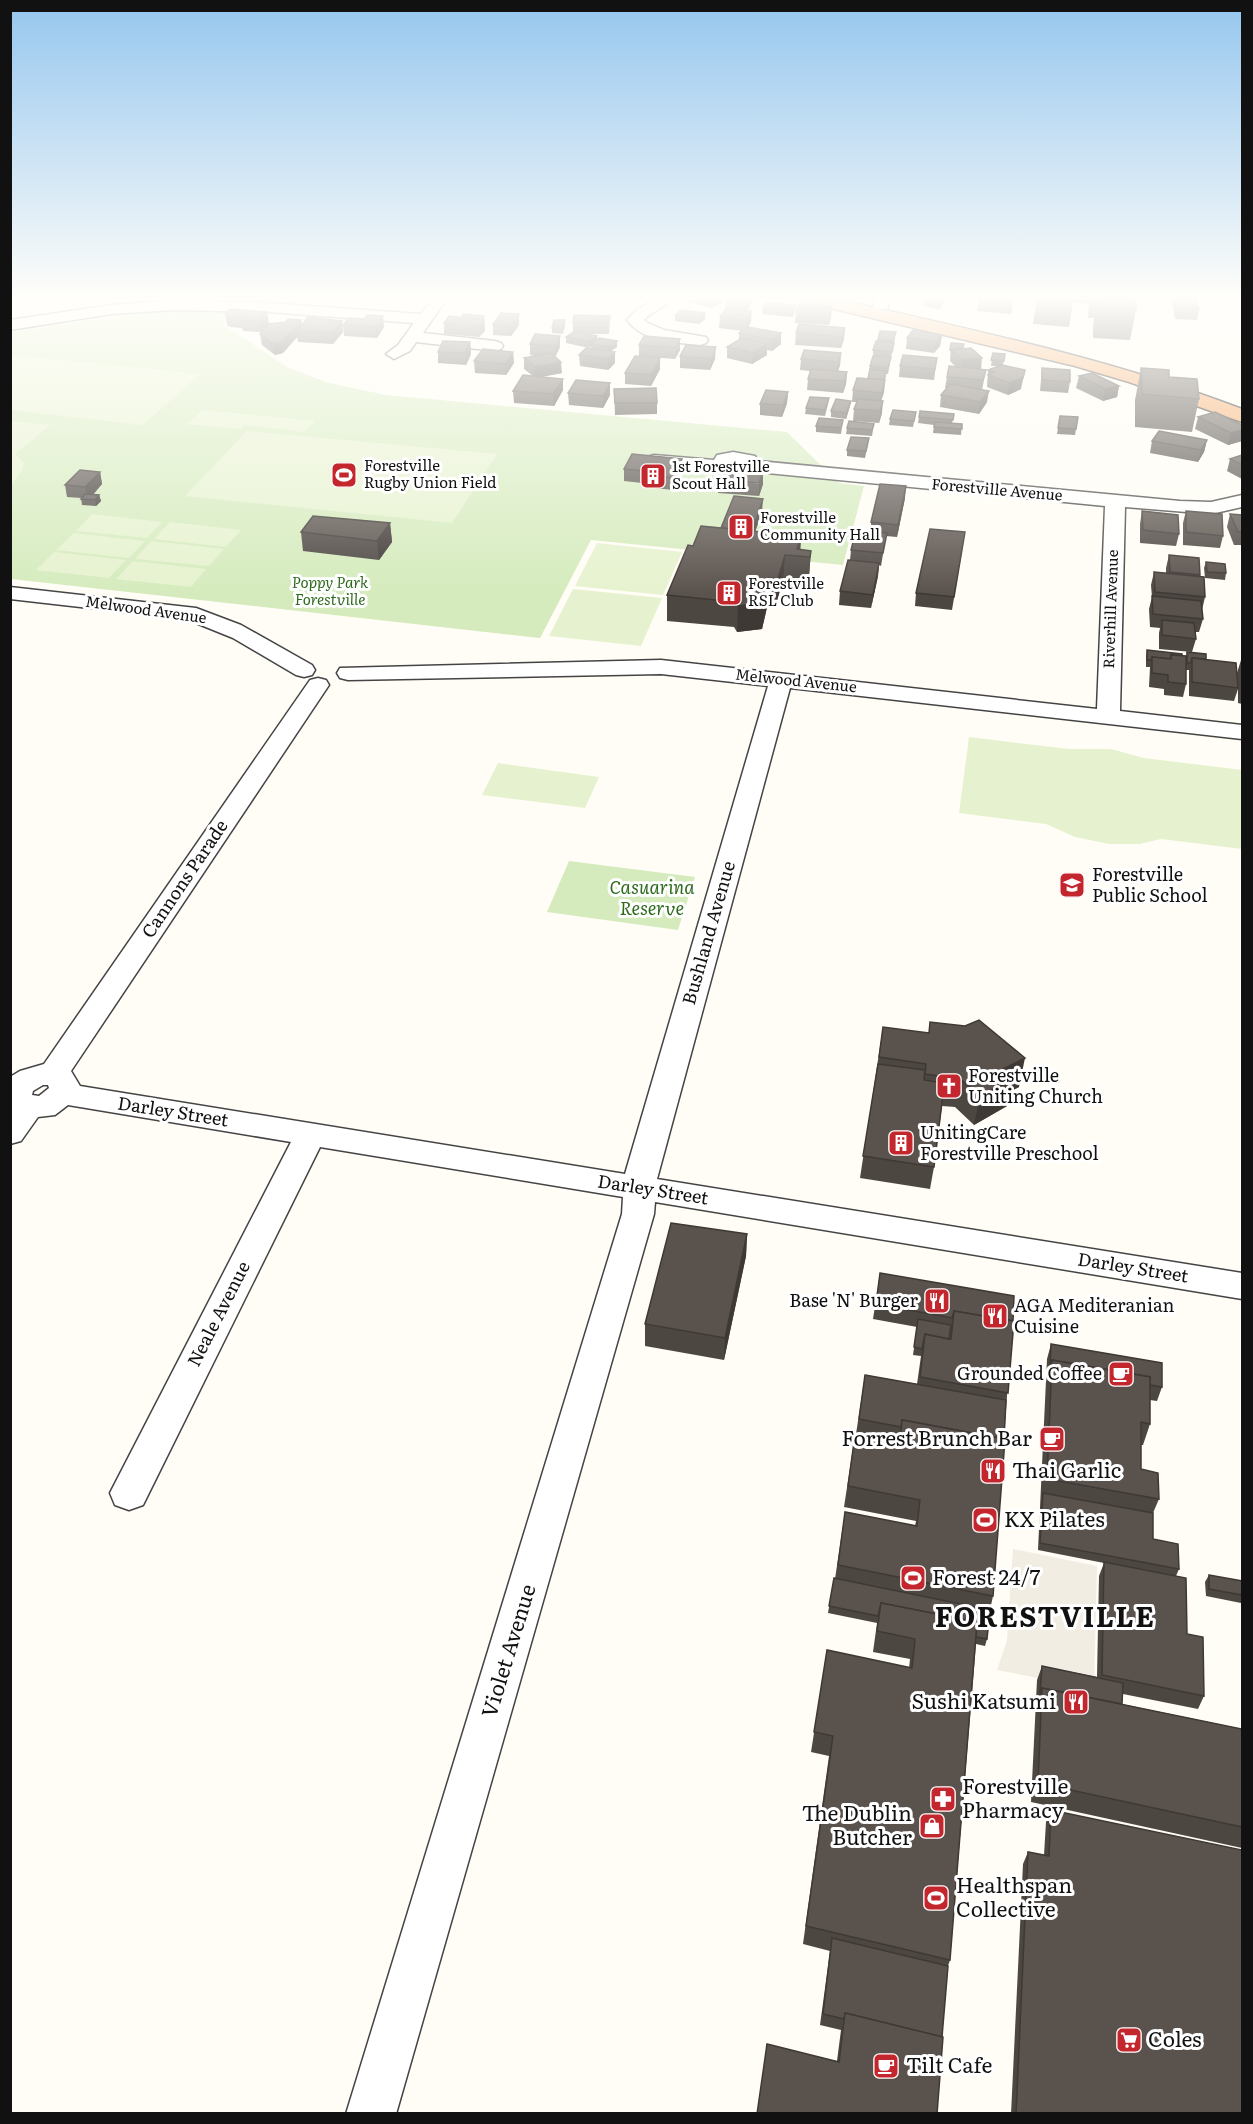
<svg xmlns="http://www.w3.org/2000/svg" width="1253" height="2124" viewBox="0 0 1253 2124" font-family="Literata,serif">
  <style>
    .green { fill: #d5ebbd }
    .pitch { fill: #e6f2cf }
    .plaza { fill: #f1ede2 }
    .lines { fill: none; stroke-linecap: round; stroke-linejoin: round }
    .street-casing { stroke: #444; stroke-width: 3 }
    .highway-casing { stroke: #222; stroke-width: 3 }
    .street { fill: #fff; fill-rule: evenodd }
    .highway { fill: #f5a25d; fill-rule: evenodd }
    .wall { fill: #4d4742 }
    .shaded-wall { fill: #3f3936 }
    .building { fill: #5a524d; stroke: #3f3936; stroke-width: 1.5 }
    .labels { text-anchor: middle; stroke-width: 6; stroke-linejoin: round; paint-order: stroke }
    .far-poi-label { font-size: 15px; fill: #111; stroke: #fff; text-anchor: start }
    .far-street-label { font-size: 15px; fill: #111; stroke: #fff }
    .far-park-label { font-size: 15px; font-style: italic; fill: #2f6b1f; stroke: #fff }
    .poi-label { font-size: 18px; fill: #111; stroke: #fff; text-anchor: start }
    .street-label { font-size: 18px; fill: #111; stroke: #fff }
    .park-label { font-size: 18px; font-style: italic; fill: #2f6b1f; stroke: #fff }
    .near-poi-label { font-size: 21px; fill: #111; stroke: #fff; text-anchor: start }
    .near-street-label { font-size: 21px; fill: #111; stroke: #fff }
    .near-district-label { font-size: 28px; font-weight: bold; letter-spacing: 1.5px; fill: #111; stroke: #fff }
  </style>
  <rect width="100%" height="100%" fill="#fffdf5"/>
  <!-- green -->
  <g class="green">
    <path d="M192 311 224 313 225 326 289 368 329 383 386 395 787 432 839 483 864 486 843 565 591 540 540 638 11 579V332L127 315Z"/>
    <path d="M569 861 695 877 678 930 547 912Z"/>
  </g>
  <!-- pitch -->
  <g class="pitch">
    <path d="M11 355 200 374 143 425 11 410Z"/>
    <path d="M203 410 315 421 304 432 244 425 240 429 187 424Z"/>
    <path d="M11 421 50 425 15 454 24 462 22 471 11 486Z"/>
    <path d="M247 431 497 454 452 523 185 496Z"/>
    <path d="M92 514 162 522 147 538 76 531Z"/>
    <path d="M170 522 241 530 226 547 154 539Z"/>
    <path d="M74 533 145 541 129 558 56 550Z"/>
    <path d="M151 541 224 549 209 566 135 559Z"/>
    <path d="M597 543 682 552 663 595 575 586Z"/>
    <path d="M54 552 126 560 109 578 36 570Z"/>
    <path d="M133 561 206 569 191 587 116 579Z"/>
    <path d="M573 589 662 598 641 646 549 636Z"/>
    <path d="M969 737 1069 749H1111L1144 758 1242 770V849L1161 839 1140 844H1109L1075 837 1046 824 959 813Z"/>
    <path d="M498 763 599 777 585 808 482 795Z"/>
  </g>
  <!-- plaza -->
  <path class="plaza" d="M1013 1549 1097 1566 1094 1689 997 1670 1007 1640Z"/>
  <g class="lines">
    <!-- street casing -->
    <g class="street-casing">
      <g id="street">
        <path d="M433 297H448L423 333 495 341 501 343 503 346 501 349 495 351 416 342 410 351 394 359 386 354 398 345 414 323 268 312 174 310 112 314 10 330V320L112 305 174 300 268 303 421 314Z"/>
        <path d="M659 297H678L648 316 644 320 646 322 664 330 706 337 708 340 706 343 700 345C675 342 643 342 627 320 635 309 647 304 659 297Z"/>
        <path d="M875 297H891L887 309H875L873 306Z"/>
        <path d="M733 452 755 456 758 461 1180 501 1211 502 1242 495V507L1211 514 1125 507 1120 711 1242 725V739L790 688 657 1179 1242 1273V1299L655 1202 654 1214 396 2114H346L622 1214 623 1197 320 1147 143 1505 129 1510 115 1505 110 1493 291 1142 68 1105 55 1115 38 1117 21 1141 10 1144V1077L20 1071 44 1064 310 680 318 678 326 680 329 685 71 1071 80 1086 625 1174 768 686 661 674 348 680 340 678 337 673 340 668 661 660 1097 709 1105 506 756 472 736 477 716 471 654 467 647 465 645 461 647 457 654 455 714 460 717 455ZM43 1085H48L49 1088 39 1096 32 1095 33 1091Z"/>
        <path d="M10 587 196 608 241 625 312 665 315 670 312 675 304 677 296 675 233 638 186 619 10 599Z"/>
      </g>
    </g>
    <!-- highway casing -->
    <g class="highway-casing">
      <path id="highway" d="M796 297H828C968 329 1108 358 1242 409V422L1129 382 1075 366 804 302Z"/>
    </g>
    <!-- street -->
    <use href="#street" class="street"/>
    <!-- highway -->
    <use href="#highway" class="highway"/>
  </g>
  <!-- wall -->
  <g class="wall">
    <path d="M687 297H751V303L747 311 751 322 748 327 781 344 772 351 767 350V355L752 364 727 358V347L739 340V333L743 331 719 328 720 317 725 309 726 300 712 308 687 302Z"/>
    <path d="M923 297H950L944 302 940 309 923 306 924 301 926 298Z"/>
    <path d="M979 297H1014L1011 314 977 311Z"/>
    <path d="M1037 297H1129L1136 310 1130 340 1093 338V326L1094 318H1088L1089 304 1073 302 1069 327 1033 324Z"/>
    <path d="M1173 297H1175L1199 309 1197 320 1175 319 1172 302Z"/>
    <path d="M832 306 831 317 829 325 795 323 796 312Z"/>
    <path d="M763 309 795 311 793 317 762 314Z"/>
    <path d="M705 313V319L699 324 675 321V315Z"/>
    <path d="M225 314 269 323 260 332 243 331 242 328 230 327 227 325Z"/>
    <path d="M519 314V325L511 336 493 335V324Z"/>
    <path d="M484 316 485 331 479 337 444 334V323L461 318Z"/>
    <path d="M610 316 609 334H585L597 336V339L617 341V347L611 351 615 363 608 370 580 366 579 355 591 349V346L589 348 566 343V337L573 332V323Z"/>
    <path d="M301 320 302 325 342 321 343 332 333 344 298 342 297 337 283 353 275 355 262 345 260 334Z"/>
    <path d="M565 320V326L563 334 552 333V328Z"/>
    <path d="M343 325 384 327 377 338 344 336Z"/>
    <path d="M845 328 844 339 841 348 795 345 796 333Z"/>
    <path d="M880 331 895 338 891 357 873 356V350L877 341Z"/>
    <path d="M942 335 940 346 934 353 906 349 907 338Z"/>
    <path d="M560 336V347L555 357 562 373 541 377 563 390 554 406 514 403 513 391 533 376 524 369V358L535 356 530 355V344Z"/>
    <path d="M680 339V350L675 359 639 356V345Z"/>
    <path d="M470 342 471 354 466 365 438 363V352Z"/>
    <path d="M951 343 963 348 980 369 986 370 982 390 987 402 979 414 940 407 941 395 947 388H945L947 377 956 367 950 361Z"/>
    <path d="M513 352 514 363 506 375 475 373 474 361Z"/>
    <path d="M841 353 840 365 838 372H847L846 384 843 393 807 390 808 379 810 371 800 370 801 359Z"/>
    <path d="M993 353 1005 354 1003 365 1021 389 1008 395 987 387 988 370 998 366H991Z"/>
    <path d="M680 356 715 359 710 370 680 368Z"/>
    <path d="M937 358 934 380 899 377 900 366Z"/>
    <path d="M890 363 888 374H886L885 380 884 392 881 401 882 413 879 423 853 421 854 409 857 402H852L853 390 868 379 870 366Z"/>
    <path d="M1042 368 1070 382 1068 393 1040 391Z"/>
    <path d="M1141 368 1169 377 1199 399 1192 432 1135 427V400Z"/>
    <path d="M660 369 651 386 625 384V373Z"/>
    <path d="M1079 376 1119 386 1117 397 1103 401 1076 388Z"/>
    <path d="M614 389 657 403V414L615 415Z"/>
    <path d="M788 392 787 403 782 417 760 415V404Z"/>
    <path d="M568 393 610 395 603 408 569 405Z"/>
    <path d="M829 398 828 404 825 416 805 414 806 408Z"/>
    <path d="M851 401 850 406 846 419 831 417V411Z"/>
    <path d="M920 411 954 414 952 423 962 424 961 435 933 433 934 425 918 423Z"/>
    <path d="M916 412 913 427 889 425 890 419Z"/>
    <path d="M1060 416 1078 417 1075 435 1057 434Z"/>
    <path d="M1198 417 1242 430V441L1228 445 1195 429Z"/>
    <path d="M843 420 841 434 816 432V426Z"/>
    <path d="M874 424 872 436 846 434 847 428Z"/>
    <path d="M1207 440 1204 452 1198 462 1150 453 1152 441Z"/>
    <path d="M868 444 865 458 847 456V450Z"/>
    <path d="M1242 455V479L1227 471 1230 459Z"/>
    <path d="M682 459V471L674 490 642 487V483L624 481V469Z"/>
    <path d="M100 472 102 484 93 495H99L101 501 96 506 82 505 81 498 67 497 65 485Z"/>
    <path d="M719 480 763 484 759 496 718 493Z"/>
    <path d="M905 498 897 537 886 536 881 566 879 565 878 576 871 608 839 605 840 591 850 560 851 550 871 531V522Z"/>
    <path d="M1142 511 1179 534 1176 546 1140 543V524Z"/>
    <path d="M1186 511 1223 536 1220 548 1183 545V523Z"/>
    <path d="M762 512 755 532 801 536 800 550 811 551 809 576 808 582 783 580 776 604 768 603 762 629 737 632 734 627 667 621V595L721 528Z"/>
    <path d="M1230 514 1242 515V545H1234L1227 527Z"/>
    <path d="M390 523 392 542 379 560 303 551 301 532Z"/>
    <path d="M965 532 952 610 915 606 916 593Z"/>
    <path d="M1169 555 1200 575V577L1205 597 1202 610 1203 619 1199 632H1195L1196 639 1192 652 1159 649V633L1160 628 1150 627 1149 609 1152 597 1151 585 1154 572 1166 573V568Z"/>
    <path d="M1206 562 1226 573 1225 580 1205 578 1204 568Z"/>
    <path d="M1147 650 1186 657 1187 652 1206 659 1237 673 1241 660H1242V704L1238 703V689L1234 701 1189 696V670H1186V684L1183 697 1164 695V689L1149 687 1150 667H1146V657Z"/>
    <path d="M883 1027 1019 1087 1011 1091 1007 1106 974 1125 955 1107 942 1106 934 1167 930 1189 860 1178Z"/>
    <path d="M747 1234 746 1256 724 1360 645 1346V1324Z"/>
    <path d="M880 1273 1014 1296 993 1596 990 1610 987 1639 985 1646 976 1644 950 1960 948 1966 942 2037 937 2114 837 2061 841 2030 820 2025 830 1951 803 1944 829 1756 811 1752 827 1650 909 1668 910 1659 873 1652 877 1623 828 1613 834 1578 835 1579 845 1512 915 1526 916 1521 844 1507 855 1435 898 1443V1442L856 1434 865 1375 917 1384 921 1356 913 1355 917 1327 873 1319Z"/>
    <path d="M1051 1344 1162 1387 1157 1401 1150 1400V1424L1143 1445H1141V1469L1159 1499 1153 1513V1539L1179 1569 1176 1576 1187 1634 1204 1696 1198 1709 1123 1694 1122 1704 1242 1729V1848L1031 1802 1037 1680 1042 1666 1097 1677 1099 1576 1104 1563 1038 1550 1047 1359Z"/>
    <path d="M1209 1575 1242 1581V1600L1241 1603 1206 1596 1205 1582Z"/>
    <path d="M1051 1810 1242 2114H1011L1023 1864 1028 1852 1044 1855 1046 1822Z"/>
  </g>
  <!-- shaded-wall -->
  <g class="shaded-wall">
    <path d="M713 297H727V299L712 308Z"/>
    <path d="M749 297H751V303L746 314 747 303Z"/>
    <path d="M944 297H950L944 302 940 309V304Z"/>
    <path d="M832 306 831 317 829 325V314Z"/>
    <path d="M752 311 751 322 746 331V320Z"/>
    <path d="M267 312 269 323 260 332 258 321Z"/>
    <path d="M705 313V319L699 324V319Z"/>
    <path d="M519 314V325L511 336V325Z"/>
    <path d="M383 316 384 327 377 338 376 327Z"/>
    <path d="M484 316 485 331 479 337V326L480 321Z"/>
    <path d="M301 320 302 331H297V337L283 353 275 355 273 344Z"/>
    <path d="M342 321 343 332 333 344 332 333Z"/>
    <path d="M845 328 844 339 841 348 842 337Z"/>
    <path d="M781 333V344L772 351V340Z"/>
    <path d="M942 335 940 346 934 353 936 342Z"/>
    <path d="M560 336V347L555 357V346Z"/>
    <path d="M597 336V342L591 344V346L589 348V342Z"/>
    <path d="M680 339V350L675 359 676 348Z"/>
    <path d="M617 341V347L608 353V347Z"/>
    <path d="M470 342 471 354 466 365 465 353Z"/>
    <path d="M767 344V355L752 364 753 353Z"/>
    <path d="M716 347 715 359 710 370 711 359Z"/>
    <path d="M513 352 514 363 506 375 505 364Z"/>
    <path d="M615 352V363L608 370V359Z"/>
    <path d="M841 353 840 365 837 373 838 362Z"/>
    <path d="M660 358V369L651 386V375Z"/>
    <path d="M982 358 981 369 960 371 962 360Z"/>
    <path d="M561 362 562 373 535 378V367Z"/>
    <path d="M1025 370 1021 389 1008 395 1009 383Z"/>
    <path d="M847 372 846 384 843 393 844 381Z"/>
    <path d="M563 379V390L554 406 553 394Z"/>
    <path d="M885 380 884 392 880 404 882 393Z"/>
    <path d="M610 383V395L603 408V396Z"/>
    <path d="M1119 386 1117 397 1103 401 1105 389Z"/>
    <path d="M989 391 987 402 979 414 980 402Z"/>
    <path d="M788 392 787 403 782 417 783 405Z"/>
    <path d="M851 401 850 406 846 419V413Z"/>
    <path d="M883 401 882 413 879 423 880 411Z"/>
    <path d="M1242 430V441L1228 445 1231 433Z"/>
    <path d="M1207 440 1204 452 1198 462 1201 450Z"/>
    <path d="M682 459V471L674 490V478Z"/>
    <path d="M763 471V484L759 496V483Z"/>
    <path d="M100 472 102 484 88 499 85 487Z"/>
    <path d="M906 486 905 498 897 537 898 525Z"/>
    <path d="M99 495 101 501 96 506 95 500Z"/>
    <path d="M763 499 762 512 750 546 751 534Z"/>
    <path d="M390 523 392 542 379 560 377 541Z"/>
    <path d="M801 536 800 556 797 549Z"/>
    <path d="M811 551 809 576 808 582 810 557Z"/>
    <path d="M785 555 783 580 776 604 778 579Z"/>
    <path d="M879 563 878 576 871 608 873 595Z"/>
    <path d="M769 578 768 603 762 629 737 632 738 606Z"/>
    <path d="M1025 1058 1019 1087 1011 1091 1007 1106 974 1125 980 1096 1003 1069Z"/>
    <path d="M747 1234 746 1256 724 1360 725 1338Z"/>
  </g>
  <!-- building -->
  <g class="building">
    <path d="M727 297H749L747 303 726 301Z"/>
    <path d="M927 297H944L940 304 924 301Z"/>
    <path d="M1098 297 1136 298V310L1098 307Z"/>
    <path d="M1175 297H1196L1199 309 1178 308Z"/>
    <path d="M766 303 796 305 793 311 763 309Z"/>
    <path d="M799 304 832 306 829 314 796 312Z"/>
    <path d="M230 309 267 312 258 321 241 320 243 317 228 316 225 314Z"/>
    <path d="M726 309 752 311 746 320 720 317Z"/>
    <path d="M681 310 705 313 699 319 675 315Z"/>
    <path d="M501 313 519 314 511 325 493 324Z"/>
    <path d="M463 314 484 316 481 319 461 318Z"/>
    <path d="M367 315 383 316 376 327 343 325 349 318 364 319Z"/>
    <path d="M574 315 610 316 609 323H573Z"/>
    <path d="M449 316 484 320 479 326 444 323Z"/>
    <path d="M308 317 342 321 332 333 297 331Z"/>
    <path d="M288 319 301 320 282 342 273 344 260 334 268 324 286 322Z"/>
    <path d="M554 320H565L563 328H552Z"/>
    <path d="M799 324 845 328 842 337 796 333Z"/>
    <path d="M748 327 781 333 772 340 739 333Z"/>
    <path d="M913 330 942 335 936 342 907 338Z"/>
    <path d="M880 331 896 332 893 341 878 340Z"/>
    <path d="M574 332 597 336 589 342 566 337Z"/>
    <path d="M535 334 560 336 555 346 530 344Z"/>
    <path d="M644 336 680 339 676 348 639 345Z"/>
    <path d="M599 338 617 341 608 347 591 344Z"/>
    <path d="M742 338 767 344 753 353 727 347Z"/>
    <path d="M443 341 470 342 465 353 438 352Z"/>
    <path d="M876 341 894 343 892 352 873 350Z"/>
    <path d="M951 343 964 344 963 348 950 350Z"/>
    <path d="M686 345 716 347 711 359 680 356Z"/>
    <path d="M586 348 615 352 608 359 579 355Z"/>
    <path d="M971 348 982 358 962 360 951 350Z"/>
    <path d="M483 349 513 352 505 364 474 361Z"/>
    <path d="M804 350 841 353 838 362 801 359Z"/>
    <path d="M551 353 561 362 535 367 524 358Z"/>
    <path d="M993 353 1005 354 1004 361 991 360Z"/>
    <path d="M903 355 937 358 935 369 900 366Z"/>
    <path d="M635 356 660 358 651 375 625 373Z"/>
    <path d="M873 356 891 357 888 368 870 366Z"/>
    <path d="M1002 365 1025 370 1023 378 1009 383 988 375 994 372 988 370Z"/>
    <path d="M949 366 986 370 983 380 947 377Z"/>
    <path d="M1042 368 1070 370V382L1042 380Z"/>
    <path d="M1141 368 1169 370V377L1197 379 1199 399 1142 394Z"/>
    <path d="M811 369 847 372 844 381 808 379Z"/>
    <path d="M870 369 886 371 884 380 868 378Z"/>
    <path d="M1092 373 1119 386 1105 389 1079 376Z"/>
    <path d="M523 375 563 379 553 394 513 391Z"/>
    <path d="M857 378 885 380 882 393 853 390Z"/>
    <path d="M576 380 610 383 603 396 568 393Z"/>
    <path d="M950 384 989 391 980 402 941 395Z"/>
    <path d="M656 388 657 403H615L614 389Z"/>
    <path d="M766 390 788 392 783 405 760 404Z"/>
    <path d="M810 397 829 398 825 410 806 408Z"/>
    <path d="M836 399 851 401 846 413 831 411Z"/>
    <path d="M858 399 883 401 880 411 854 409Z"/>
    <path d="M893 410 916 412 914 421 890 419Z"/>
    <path d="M920 411 954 414 953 420 919 417Z"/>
    <path d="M1215 412 1242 425V430L1231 433 1198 417Z"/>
    <path d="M1060 416 1078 417 1076 429 1058 428Z"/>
    <path d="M819 418 843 420 841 428 816 426Z"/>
    <path d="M849 421 874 424 872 430 847 428Z"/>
    <path d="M935 422 962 424V429L934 427Z"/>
    <path d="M1159 431 1207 440 1201 450 1152 441Z"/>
    <path d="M851 437 869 438 866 451 847 450Z"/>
    <path d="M632 454 682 459 674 478 642 474 643 471 624 469Z"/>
    <path d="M1242 455V465L1230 459Z"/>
    <path d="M723 468 763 471 759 483 719 480Z"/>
    <path d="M80 470 100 472 85 487 65 485Z"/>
    <path d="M880 484 906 486 898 525 871 522Z"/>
    <path d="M85 494 99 495 95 500 81 499Z"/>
    <path d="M734 496 763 499 752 531 721 528Z"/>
    <path d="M1142 511 1178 515 1179 534 1143 530Z"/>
    <path d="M1186 511 1222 514 1223 536 1186 532Z"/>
    <path d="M1230 514 1242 515V532H1238Z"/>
    <path d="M313 516 390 523 377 541 301 532Z"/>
    <path d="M701 526 801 536 797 549 811 551 810 557 785 555 778 579 769 578 764 603 738 606 735 602 667 595 688 545 693 546Z"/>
    <path d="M930 529 965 532 954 597 916 593Z"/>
    <path d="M856 530 887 533 883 553 851 550Z"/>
    <path d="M1169 555 1199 558 1200 575 1170 572Z"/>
    <path d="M848 560 879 563 873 595 840 591Z"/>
    <path d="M1206 562 1225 564 1226 573 1207 572Z"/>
    <path d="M1154 572 1204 577 1205 597 1155 592Z"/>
    <path d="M1152 596 1201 601 1203 619 1153 614Z"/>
    <path d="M1162 620 1194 623 1196 639 1162 635Z"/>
    <path d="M1147 650 1182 654V656L1171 655 1170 659 1152 657 1151 660H1147Z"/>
    <path d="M1187 652 1206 654V659L1192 658 1191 663H1187Z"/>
    <path d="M1171 655 1186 656V684L1168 682V675L1152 673V657L1171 659Z"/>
    <path d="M1192 658 1236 663 1238 688 1192 682Z"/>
    <path d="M979 1020 1025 1058 1003 1069 1014 1078 980 1096 960 1079 925 1074 926 1064 879 1057 883 1027 929 1033 930 1022 965 1026Z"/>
    <path d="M878 1064 925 1070 924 1080 942 1083 944 1086 934 1167 863 1156Z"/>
    <path d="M671 1223 747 1234 725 1338 645 1324Z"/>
    <path d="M880 1273 1014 1296 1013 1321 954 1311 952 1318 876 1304Z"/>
    <path d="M954 1311 1014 1321 1008 1393 920 1377 925 1334 951 1339Z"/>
    <path d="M918 1319 951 1325 949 1339 925 1334 922 1349 914 1347Z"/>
    <path d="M1051 1344 1162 1363V1387L1150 1385V1377L1052 1360 1050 1367Z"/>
    <path d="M1052 1360 1150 1377V1424L1141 1422V1469L1158 1473 1159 1499 1047 1479Z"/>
    <path d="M865 1375 1006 1400 1004 1439 902 1420 901 1427 859 1419Z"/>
    <path d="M902 1420 1005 1439 993 1596 838 1565 845 1512 917 1526 920 1500 848 1486 855 1435 900 1444Z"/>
    <path d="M1043 1493 1153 1513V1539L1178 1544 1179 1569 1040 1543Z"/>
    <path d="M1104 1562 1186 1578 1187 1634 1203 1637 1204 1696 1102 1675Z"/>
    <path d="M1209 1575 1242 1581V1595L1209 1589Z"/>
    <path d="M834 1578 990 1610 987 1639 976 1637 977 1622 881 1603 878 1616 829 1606Z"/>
    <path d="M881 1603 977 1622 950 1960 806 1926 833 1736 814 1732 827 1650 912 1668 915 1639 877 1631Z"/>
    <path d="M1042 1666 1123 1683 1122 1704 1042 1688 1040 1694Z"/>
    <path d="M1042 1688 1242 1729V1827L1038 1783Z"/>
    <path d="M1051 1810 1242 1850V2114H1016L1028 1852 1049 1856Z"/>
    <path d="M832 1938 948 1966 942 2037 845 2013 844 2019 823 2014Z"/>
    <path d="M845 2013 943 2037 937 2114H757L767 2044 839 2062Z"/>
  </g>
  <!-- sky -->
  <linearGradient id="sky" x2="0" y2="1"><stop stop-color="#95c6ee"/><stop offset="0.5" stop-color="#fffefa"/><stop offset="1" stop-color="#fffefa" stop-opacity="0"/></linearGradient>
  <rect width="1253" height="595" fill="url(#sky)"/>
  <!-- icons -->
  <defs>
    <g id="stadium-square" transform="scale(1.35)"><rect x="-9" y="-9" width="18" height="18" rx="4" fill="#c4262e" stroke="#fff"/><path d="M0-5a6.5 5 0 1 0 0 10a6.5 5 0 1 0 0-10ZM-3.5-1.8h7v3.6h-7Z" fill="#fff"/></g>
    <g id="building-square" transform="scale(1.35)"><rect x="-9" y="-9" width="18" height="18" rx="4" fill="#c4262e" stroke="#fff"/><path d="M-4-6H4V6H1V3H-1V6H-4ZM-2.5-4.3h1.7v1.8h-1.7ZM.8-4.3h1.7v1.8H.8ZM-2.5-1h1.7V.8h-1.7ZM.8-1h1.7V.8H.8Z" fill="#fff"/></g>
    <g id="school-square" transform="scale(1.35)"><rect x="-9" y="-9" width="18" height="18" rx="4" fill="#c4262e" stroke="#fff"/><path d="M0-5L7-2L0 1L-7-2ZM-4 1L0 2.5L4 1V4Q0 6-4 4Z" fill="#fff"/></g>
    <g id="church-square" transform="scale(1.35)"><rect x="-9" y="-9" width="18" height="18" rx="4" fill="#c4262e" stroke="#fff"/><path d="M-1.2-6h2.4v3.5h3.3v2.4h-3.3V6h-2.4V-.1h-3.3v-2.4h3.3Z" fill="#fff"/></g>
    <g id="restaurant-square" transform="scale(1.35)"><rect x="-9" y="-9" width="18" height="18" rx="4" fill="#c4262e" stroke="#fff"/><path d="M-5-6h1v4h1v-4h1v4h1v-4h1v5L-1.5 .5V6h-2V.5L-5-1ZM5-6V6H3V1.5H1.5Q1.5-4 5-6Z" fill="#fff"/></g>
    <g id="cafe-square" transform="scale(1.35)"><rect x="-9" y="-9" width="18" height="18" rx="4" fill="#c4262e" stroke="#fff"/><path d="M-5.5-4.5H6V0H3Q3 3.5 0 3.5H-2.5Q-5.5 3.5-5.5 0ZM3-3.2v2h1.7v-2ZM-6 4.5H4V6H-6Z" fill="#fff"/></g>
    <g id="pharmacy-square" transform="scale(1.35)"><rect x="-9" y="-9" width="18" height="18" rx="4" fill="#c4262e" stroke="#fff"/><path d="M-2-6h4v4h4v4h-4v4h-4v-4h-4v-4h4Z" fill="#fff"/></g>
    <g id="shop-square" transform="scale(1.35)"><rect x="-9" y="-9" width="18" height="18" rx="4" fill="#c4262e" stroke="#fff"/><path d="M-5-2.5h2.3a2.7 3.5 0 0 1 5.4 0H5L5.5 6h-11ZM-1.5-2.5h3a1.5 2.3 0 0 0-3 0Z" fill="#fff"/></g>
    <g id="supermarket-square" transform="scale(1.35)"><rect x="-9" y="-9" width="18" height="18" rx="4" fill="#c4262e" stroke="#fff"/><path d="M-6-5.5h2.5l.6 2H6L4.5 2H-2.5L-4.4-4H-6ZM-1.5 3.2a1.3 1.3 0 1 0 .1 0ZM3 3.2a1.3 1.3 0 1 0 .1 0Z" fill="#fff"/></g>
  </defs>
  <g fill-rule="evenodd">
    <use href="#stadium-square" x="344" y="475"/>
    <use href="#building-square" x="653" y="476"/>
    <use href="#building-square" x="741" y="527"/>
    <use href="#building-square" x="729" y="593"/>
    <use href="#school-square" x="1072" y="885"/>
    <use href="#church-square" x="949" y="1086"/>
    <use href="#building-square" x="901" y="1143"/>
    <use href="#restaurant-square" x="937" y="1301"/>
    <use href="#restaurant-square" x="995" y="1316"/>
    <use href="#cafe-square" x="1121" y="1374"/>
    <use href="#cafe-square" x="1052" y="1439"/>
    <use href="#restaurant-square" x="993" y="1471"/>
    <use href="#stadium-square" x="985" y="1520"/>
    <use href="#stadium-square" x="913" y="1578"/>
    <use href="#restaurant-square" x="1076" y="1702"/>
    <use href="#pharmacy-square" x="943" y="1799"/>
    <use href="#shop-square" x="932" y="1826"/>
    <use href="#stadium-square" x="936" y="1898"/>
    <use href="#supermarket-square" x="1129" y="2040"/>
    <use href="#cafe-square" x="886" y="2066"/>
  </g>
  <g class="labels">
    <!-- far-poi labels -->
    <g class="far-poi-label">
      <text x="364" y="471">Forestville<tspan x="364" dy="17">Rugby Union Field</tspan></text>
      <text x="672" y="472">1st Forestville<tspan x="672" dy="17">Scout Hall</tspan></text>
      <text x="760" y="523">Forestville<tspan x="760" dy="17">Community Hall</tspan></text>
      <text x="748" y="589">Forestville<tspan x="748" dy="17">RSL Club</tspan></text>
    </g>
    <!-- far-street labels -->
    <g class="far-street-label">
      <text transform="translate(997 490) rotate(5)" y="5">Forestville Avenue</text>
      <text transform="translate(1111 609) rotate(-88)" y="5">Riverhill Avenue</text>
      <text transform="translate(146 610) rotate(8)" y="5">Melwood Avenue</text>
      <text transform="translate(796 681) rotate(6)" y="5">Melwood Avenue</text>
    </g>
    <!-- far-park labels -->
    <g class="far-park-label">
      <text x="330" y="588">Poppy Park<tspan x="330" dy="17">Forestville</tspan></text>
    </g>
    <!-- poi labels -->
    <g class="poi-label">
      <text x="1092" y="881">Forestville<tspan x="1092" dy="21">Public School</tspan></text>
      <text x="968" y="1082">Forestville<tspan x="968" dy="21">Uniting Church</tspan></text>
      <text x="920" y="1139">UnitingCare<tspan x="920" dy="21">Forestville Preschool</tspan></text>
      <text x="918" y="1307" text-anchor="end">Base 'N' Burger</text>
      <text x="1014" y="1312">AGA Mediteranian<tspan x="1014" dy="21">Cuisine</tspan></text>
      <text x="1102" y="1380" text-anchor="end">Grounded Coffee</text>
    </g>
    <!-- street labels -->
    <g class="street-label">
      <text transform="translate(185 879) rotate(-56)" y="6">Cannons Parade</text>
      <text transform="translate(709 933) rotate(-74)" y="6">Bushland Avenue</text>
      <text transform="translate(173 1112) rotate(9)" y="6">Darley Street</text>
      <text transform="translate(653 1190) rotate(9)" y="6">Darley Street</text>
      <text transform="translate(1133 1268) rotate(9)" y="6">Darley Street</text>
      <text transform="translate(219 1314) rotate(-63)" y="6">Neale Avenue</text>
    </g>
    <!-- park labels -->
    <g class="park-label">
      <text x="652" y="894">Casuarina<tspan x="652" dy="21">Reserve</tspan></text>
    </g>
    <!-- near-poi labels -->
    <g class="near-poi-label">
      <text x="1032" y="1446" text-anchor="end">Forrest Brunch Bar</text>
      <text x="1012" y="1478">Thai Garlic</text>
      <text x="1004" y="1527">KX Pilates</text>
      <text x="932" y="1585">Forest 24/7</text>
      <text x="1056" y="1709" text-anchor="end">Sushi Katsumi</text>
      <text x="962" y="1794">Forestville<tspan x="962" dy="24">Pharmacy</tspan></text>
      <text x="912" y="1821" text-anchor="end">The Dublin<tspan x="912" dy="24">Butcher</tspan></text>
      <text x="956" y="1893">Healthspan<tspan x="956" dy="24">Collective</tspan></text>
      <text x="1148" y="2047">Coles</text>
      <text x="906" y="2073">Tilt Cafe</text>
    </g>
    <!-- near-street labels -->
    <g class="near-street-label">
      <text transform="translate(509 1651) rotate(-73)" y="7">Violet Avenue</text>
    </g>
    <!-- near-district labels -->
    <g class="near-district-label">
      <text x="1045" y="1627">FORESTVILLE</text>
    </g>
  </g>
  <!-- border -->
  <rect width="1253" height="2124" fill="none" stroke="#111111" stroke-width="24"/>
</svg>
